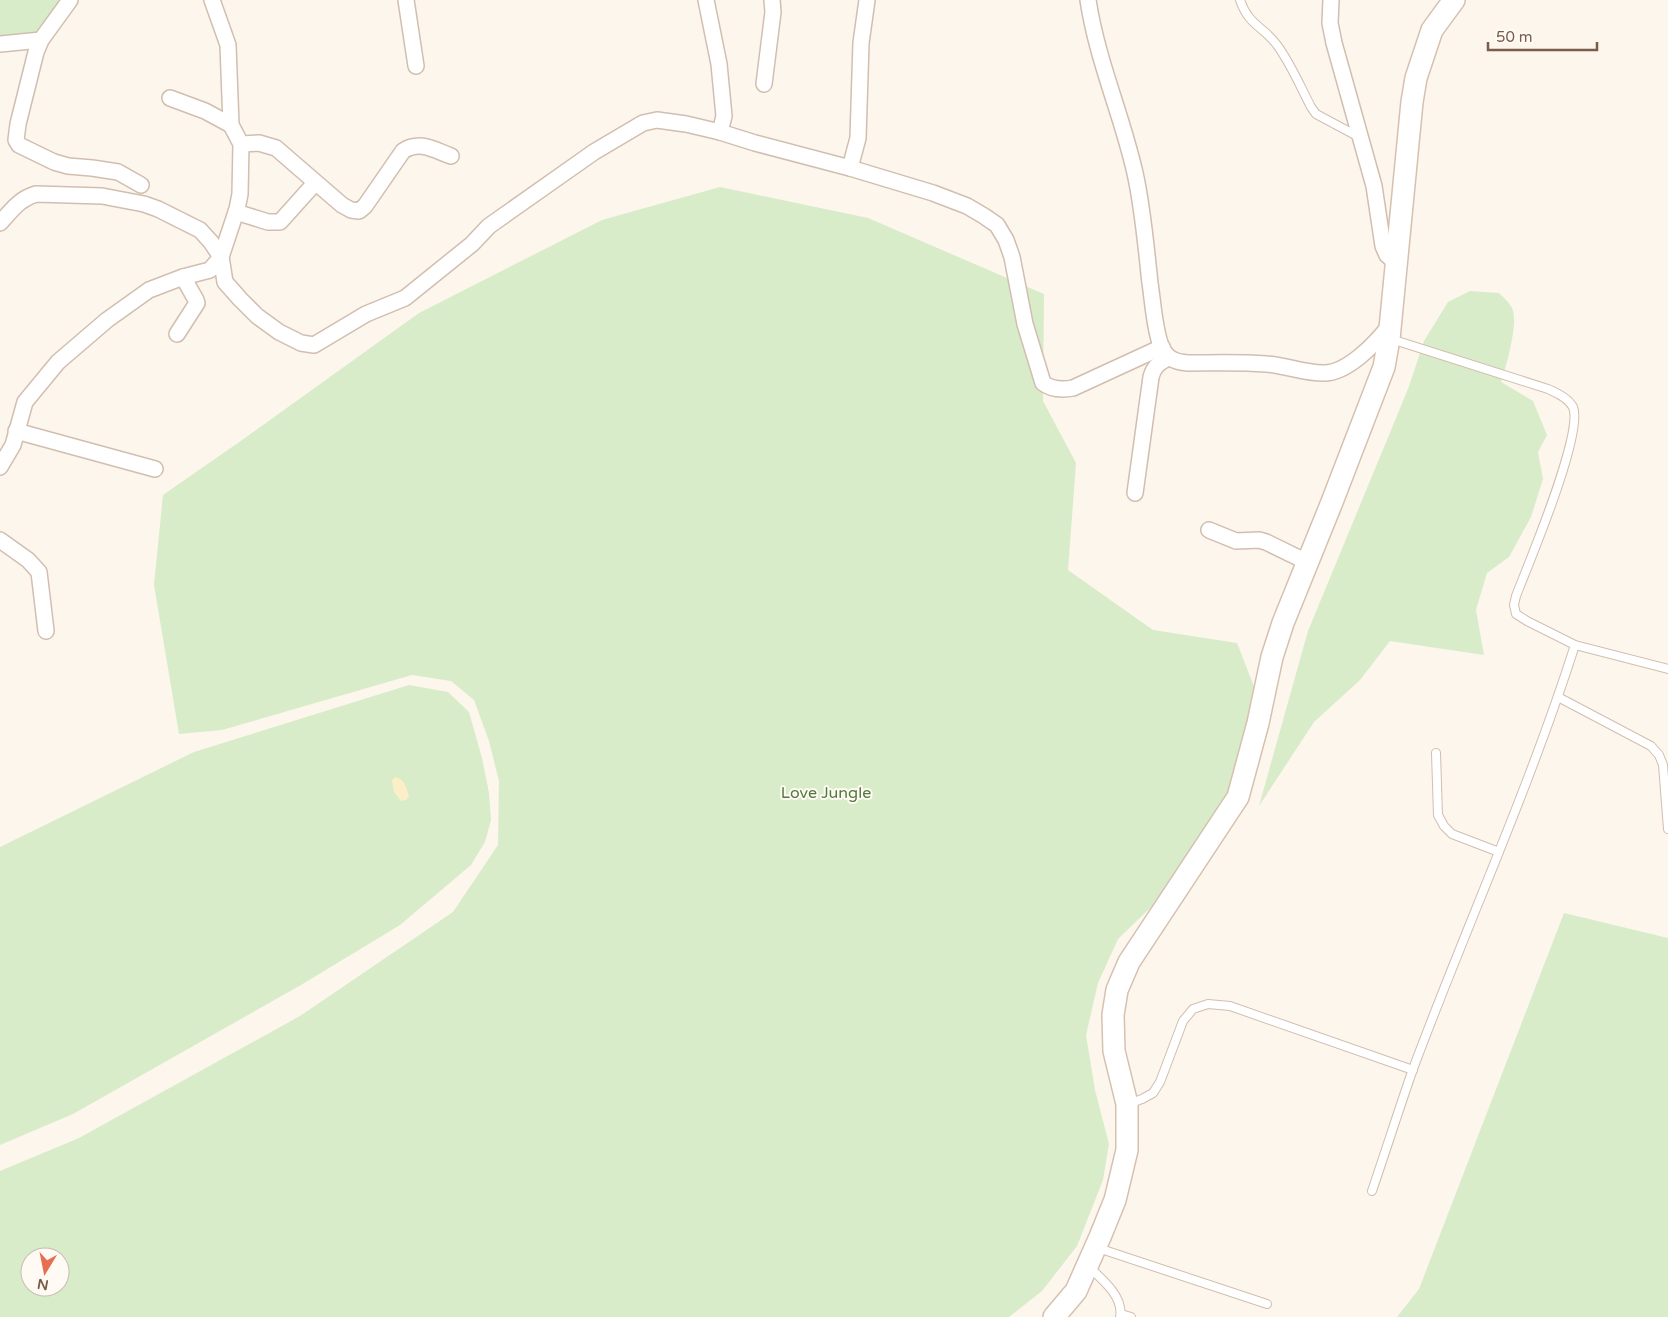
<svg xmlns="http://www.w3.org/2000/svg" width="1668" height="1317" viewBox="0 0 1668 1317" font-family="'Varela Round',sans-serif">
  <style>
    .green { fill: #d8ecc9; fill-rule: evenodd }
    .sand { fill: #fcefc7 }
    .lines { fill: none; stroke-linecap: round; stroke-linejoin: round }
    .lane-casing { stroke: #d1beb0; stroke-width: 10 }
    .street-casing { stroke: #d1beb0; stroke-width: 18 }
    .secondary-casing { stroke: #d6c0b0; stroke-width: 24 }
    .lane { stroke: #fff; stroke-width: 8 }
    .street { stroke: #fff; stroke-width: 15 }
    .secondary { stroke: #fff; stroke-width: 21 }
    .labels { text-anchor: middle; stroke-width: 4; stroke-linejoin: round; paint-order: stroke }
    .park-label { font-size: 16px; fill: #537a41; stroke: #fffaf3 }
  </style>
  <rect width="100%" height="100%" fill="#fdf6ec"/>
  <!-- green -->
  <g class="green">
    <path d="M0 0H66L41 33 0 36Z"/>
    <path d="M720 187 868 218 1044 294 1043 401 1076 463 1068 570 1153 630 1237 643 1255 689 1238 780 1176 883 1118 939 1098 983 1086 1035 1095 1090 1109 1144 1103 1180 1077 1246 1042 1291 1009 1317H0V1171L79 1138 300 1016 453 912 498 845 499 781 489 741 474 700 451 681 412 675 222 730 179 734 154 585 163 495 245 438 419 313 602 220ZM30 1257H60V1287H30Z"/>
    <path d="M1470 291 1499 293C1503 297 1509 302 1512 308 1519 322 1506 367 1501 382L1533 401 1547 435 1538 452 1543 479 1531 517 1509 557 1487 573 1476 610 1484 655 1390 641 1360 680 1314 722 1259 806 1308 631 1408 389 1424 341 1448 302Z"/>
    <path d="M409 685 448 692 469 712 482 758 489 793 491 820 485 842 471 865 400 925 301 985 73 1114 0 1145V847L194 752Z"/>
    <path d="M1564 913 1668 938V1317H1397L1419 1289Z"/>
  </g>
  <!-- sand -->
  <path class="sand" d="M395 777C405 779 406 787 409 796L406 800 401 801 394 792 392 780Z"/>
  <g class="lines">
    <!-- lane casing -->
    <g class="lane-casing">
      <g id="lane">
        <path d="M1240 0C1249 26 1263 26 1277 45 1291 64 1300 86 1311 107L1316 114 1359 137"/>
        <path d="M1391 339 1548 389C1557 393 1568 398 1573 407 1584 433 1528 565 1516 596L1514 605 1516 614 1527 621 1575 645 1668 669"/>
        <path d="M1558 697 1651 746 1659 755 1663 765 1668 829"/>
        <path d="M1436 753 1438 815 1444 826 1452 834 1499 852"/>
        <path d="M1128 1104 1142 1099 1153 1093 1160 1082 1183 1021 1193 1009 1208 1004 1230 1006 1413 1070"/>
        <path d="M1372 1191C1386 1150 1399 1109 1413 1069 1466 927 1529 789 1575 645"/>
        <path d="M1098 1248 1267 1304"/>
        <path d="M1089 1267C1102 1279 1124 1297 1120 1317"/>
        <path d="M1121 1314 1131 1317"/>
      </g>
    </g>
    <!-- street casing -->
    <g class="street-casing">
      <g id="street">
        <path d="M70 0 41 40 36 52 18 124 16 140 19 145 54 162 68 166 92 168 118 172 141 185"/>
        <path d="M406 0 416 66"/>
        <path d="M706 0 719 64 724 116 720 132"/>
        <path d="M1088 0C1097 60 1122 115 1135 173 1143 209 1146 247 1150 283 1153 303 1154 324 1160 343 1165 358 1174 362 1188 363 1214 363 1240 362 1266 364 1285 365 1303 373 1323 373 1347 374 1376 343 1390 325"/>
        <path d="M1331 0 1330 23 1334 43 1374 186 1383 246 1387 255 1396 263"/>
        <path d="M0 44 41 40"/>
        <path d="M764 84 773 12 772 0"/>
        <path d="M170 98 205 111 231 125"/>
        <path d="M241 144 259 143 276 148 342 205 351 210 359 211 365 206 403 151C420 140 434 150 451 156"/>
        <path d="M850 168 858 138 861 43 867 0"/>
        <path d="M236 212 268 222H280L315 183"/>
        <path d="M0 223C11 211 19 199 36 194L102 196 144 204 158 209 200 230 211 242 221 257 225 282 240 299 257 316 279 332 301 343 314 345 366 314 405 298 472 244 489 226 594 152 643 123 657 120 686 124 720 132 755 143 850 168 933 193 967 206 984 216 997 225 1006 240 1012 257 1025 324 1043 383C1052 390 1062 390 1073 388L1162 347"/>
        <path d="M177 334 197 303 196 300 183 277"/>
        <path d="M16 431 155 469"/>
        <path d="M0 467 13 445 25 402 58 362 107 320 149 290 183 277 210 270 221 257 237 209 240 194 241 144 231 125 228 45 212 0"/>
        <path d="M1135 493 1151 377C1154 366 1159 363 1168 358"/>
        <path d="M1209 530 1236 541 1259 540 1266 542 1307 562"/>
        <path d="M0 540 28 560 39 572 46 631"/>
      </g>
    </g>
    <!-- secondary casing -->
    <g class="secondary-casing">
      <path id="secondary" d="M1054 1317 1076 1291 1100 1237 1115 1200 1127 1150V1104L1114 1051 1113 1015 1117 990 1129 962 1238 797 1258 723 1272 657 1283 623 1332 502 1384 367 1389 339 1412 102 1416 78 1432 30 1454 0"/>
    </g>
    <!-- lane -->
    <use href="#lane" class="lane"/>
    <!-- street -->
    <use href="#street" class="street"/>
    <!-- secondary -->
    <use href="#secondary" class="secondary"/>
  </g>
  <g class="labels">
    <!-- park labels -->
    <g class="park-label">
      <text x="826" y="798">Love Jungle</text>
    </g>
  </g>
  <!-- north arrow -->
  <g transform="translate(45 1272) rotate(190)"><circle r="24" fill="#fffaf3" stroke="#cabbb1"/>
  <path d="M0-4L9 19L0 12L-9 19Z" fill="#e76f51"/>
  <text y="-8" font-size="14" font-weight="bold" text-anchor="middle" fill="#7a5c4d">N</text>
  </g>
  <!-- scale -->
  <path d="M1488 42v8h109v-8" fill="none" stroke="#7a5c4d" stroke-width="2.5"/>
  <text x="1496" y="42" font-size="15" fill="#7a5c4d" stroke="#fffaf3" stroke-width="4" paint-order="stroke">50 m</text>
</svg>
